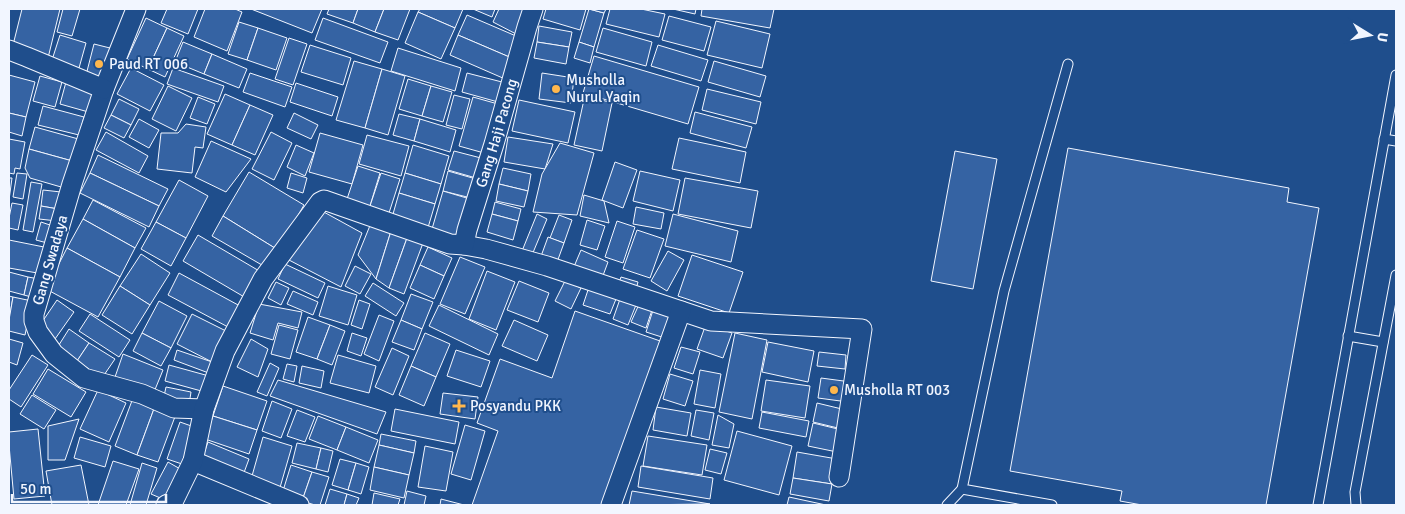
<svg xmlns="http://www.w3.org/2000/svg" width="1405" height="514" viewBox="0 0 1405 514" font-family="Signika,sans-serif">
  <style>
    .building { fill: #3563a3; stroke: #f2f6ff }
    .lines { fill: none; stroke-linecap: round; stroke-linejoin: round }
    .lane-casing { stroke: #f2f6ff; stroke-width: 11 }
    .street-casing { stroke: #f2f6ff; stroke-width: 21 }
    .lane { stroke: #1f4e8c; stroke-width: 9 }
    .street { stroke: #1f4e8c; stroke-width: 19 }
    .poi-dot { fill: #ffb74d; stroke: #1f4e8c; stroke-width: 2 }
    .labels { text-anchor: middle; stroke-width: 4; stroke-linejoin: round; paint-order: stroke }
    .poi-label { font-size: 15px; fill: #f2f6ff; stroke: #1f4e8c; text-anchor: start }
    .street-label { font-size: 15px; fill: #f2f6ff; stroke: #1f4e8c }
  </style>
  <rect width="100%" height="100%" fill="#1f4e8c"/>
  <!-- building -->
  <g class="building">
    <path d="M22 9H60L48 58 12 49Z"/>
    <path d="M63 9H80L72 36 57 32Z"/>
    <path d="M167 9H198L188 34 161 23Z"/>
    <path d="M205 9H235L242 12 227 51 194 37Z"/>
    <path d="M251 9H322L312 33Z"/>
    <path d="M329 9H358L353 23 327 14Z"/>
    <path d="M358 9H384L375 32 353 23Z"/>
    <path d="M384 9H410L398 40 375 32Z"/>
    <path d="M420 9H463L455 28 418 12Z"/>
    <path d="M473 9H495L492 17Z"/>
    <path d="M499 9H532L518 35 493 22Z"/>
    <path d="M546 9H586L580 30 543 19Z"/>
    <path d="M589 9 604 13 594 47 579 42Z"/>
    <path d="M589 9H606L604 13Z"/>
    <path d="M610 9H641L665 14 659 37 606 24Z"/>
    <path d="M673 9H696L695 14Z"/>
    <path d="M702 9H774L770 28 701 16Z"/>
    <path d="M418 12 455 28 441 59 405 43Z"/>
    <path d="M467 15 523 39 514 59 458 35Z"/>
    <path d="M669 16 711 27 704 51 662 40Z"/>
    <path d="M146 18 167 28 148 69 127 59Z"/>
    <path d="M323 18 388 42 380 63 315 40Z"/>
    <path d="M716 21 770 34 762 68 707 55Z"/>
    <path d="M239 22 258 28 247 60 228 54Z"/>
    <path d="M539 26 572 32 569 47 537 42Z"/>
    <path d="M167 28 184 36 165 77 148 69Z"/>
    <path d="M258 28 287 38 276 70 247 60Z"/>
    <path d="M603 28 652 42 646 66 596 52Z"/>
    <path d="M60 35 86 43 79 68 52 60Z"/>
    <path d="M458 35 514 59 505 79 450 55Z"/>
    <path d="M289 38 307 44 293 85 275 79Z"/>
    <path d="M183 42 212 54 204 74 175 62Z"/>
    <path d="M537 42 569 47 566 64 534 58Z"/>
    <path d="M579 42 594 47 590 63 574 58Z"/>
    <path d="M94 44 114 49 105 84 85 79Z"/>
    <path d="M310 45 351 58 343 85 301 72Z"/>
    <path d="M658 45 708 60 701 81 651 66Z"/>
    <path d="M398 48 461 68 455 91 391 71Z"/>
    <path d="M212 54 247 69 239 88 204 74Z"/>
    <path d="M594 56 699 87 688 124 583 93Z"/>
    <path d="M354 61 382 69 365 128 336 120Z"/>
    <path d="M714 61 766 76 760 97 708 82Z"/>
    <path d="M131 68 164 85 150 111 117 94Z"/>
    <path d="M173 68 224 86 218 102 167 84Z"/>
    <path d="M382 69 405 76 388 135 365 128Z"/>
    <path d="M250 73 292 87 285 107 243 92Z"/>
    <path d="M467 73 502 82 498 102 462 92Z"/>
    <path d="M542 73 574 78 571 103 539 99Z"/>
    <path d="M9 75 35 82 26 117 9 113Z"/>
    <path d="M40 76 62 82 55 107 33 101Z"/>
    <path d="M408 79 431 86 422 116 399 109Z"/>
    <path d="M66 82 99 91 92 113 60 104Z"/>
    <path d="M296 83 338 97 332 116 290 102Z"/>
    <path d="M168 86 192 98 176 131 152 119Z"/>
    <path d="M431 86 452 92 443 122 422 116Z"/>
    <path d="M707 89 761 102 756 124 702 110Z"/>
    <path d="M225 94 250 105 232 145 207 134Z"/>
    <path d="M454 95 470 99 462 129 446 125Z"/>
    <path d="M585 95 612 103 602 151 574 145Z"/>
    <path d="M198 97 215 104 207 124 190 118Z"/>
    <path d="M473 97 498 104 484 153 459 146Z"/>
    <path d="M119 99 139 109 131 125 111 115Z"/>
    <path d="M519 100 575 112 568 143 512 131Z"/>
    <path d="M250 105 273 115 255 155 232 145Z"/>
    <path d="M43 106 84 117 79 135 38 125Z"/>
    <path d="M695 112 752 127 746 148 690 133Z"/>
    <path d="M9 113 26 117 22 136 9 132Z"/>
    <path d="M294 113 318 125 311 139 287 128Z"/>
    <path d="M399 114 420 119 414 141 393 135Z"/>
    <path d="M111 115 131 125 124 138 104 128Z"/>
    <path d="M139 119 159 130 149 148 129 137Z"/>
    <path d="M420 119 456 130 450 152 414 141Z"/>
    <path d="M186 124 206 127 203 148 195 147 192 173 157 169 161 133H178Z"/>
    <path d="M35 127 82 140 76 162 29 149Z"/>
    <path d="M106 132 148 156 139 173 96 150Z"/>
    <path d="M271 132 292 143 274 180 252 169Z"/>
    <path d="M320 133 363 145 352 184 309 172Z"/>
    <path d="M367 135 409 146 401 176 359 164Z"/>
    <path d="M508 137 553 144 545 169 504 162Z"/>
    <path d="M679 138 746 152 740 183 672 169Z"/>
    <path d="M9 139 25 142 20 169 15 168 14 174 9 173Z"/>
    <path d="M211 141 251 159 226 192 195 177Z"/>
    <path d="M560 143 594 153 577 215 533 212 542 174Z"/>
    <path d="M296 145 314 153 305 176 287 167Z"/>
    <path d="M413 145 449 156 441 184 405 173Z"/>
    <path d="M1068 148 1289 188 1287 202 1319 208 1266 505H1142L1120 501 1122 491 1010 471Z"/>
    <path d="M29 149 76 162 68 189 30 178 25 168Z"/>
    <path d="M454 151 481 158 476 178 448 170Z"/>
    <path d="M955 151 997 159 973 289 931 281Z"/>
    <path d="M98 155 168 189 159 206 90 173Z"/>
    <path d="M615 162 637 170 623 208 602 200Z"/>
    <path d="M358 166 380 173 369 209 346 202Z"/>
    <path d="M503 168 531 174 528 191 499 184Z"/>
    <path d="M448 171 476 179 471 198 443 191Z"/>
    <path d="M640 171 680 180 673 211 633 201Z"/>
    <path d="M249 172 304 205 278 250 223 216Z"/>
    <path d="M17 173 27 174 23 199 13 197Z"/>
    <path d="M90 173 159 206 149 227 80 193Z"/>
    <path d="M291 173 307 178 303 193 287 188Z"/>
    <path d="M381 173 400 179 388 216 369 209Z"/>
    <path d="M405 173 441 184 435 204 399 193Z"/>
    <path d="M9 178H12L9 200Z"/>
    <path d="M685 178 758 191 751 228 678 214Z"/>
    <path d="M179 180 208 196 186 238 156 222Z"/>
    <path d="M31 182 42 184 33 232 23 230Z"/>
    <path d="M499 184 528 191 524 207 496 201Z"/>
    <path d="M43 190 61 192 58 209 41 206Z"/>
    <path d="M443 191 470 199 460 237 432 229Z"/>
    <path d="M399 193 435 204 427 231 391 221Z"/>
    <path d="M584 195 604 201 609 223 580 216Z"/>
    <path d="M93 200 146 228 135 248 83 219Z"/>
    <path d="M495 202 521 209 518 221 492 214Z"/>
    <path d="M12 203 23 205 18 230 9 228V218Z"/>
    <path d="M41 206 58 209 57 221 39 219Z"/>
    <path d="M636 207 664 213 661 229 633 224Z"/>
    <path d="M322 211 362 233 341 287 287 259Z"/>
    <path d="M492 214 518 221 513 240 487 232Z"/>
    <path d="M537 214 547 219 532 255 522 251Z"/>
    <path d="M673 214 738 231 731 262 665 246Z"/>
    <path d="M559 215 572 220 564 243 550 238Z"/>
    <path d="M223 216 278 250 267 268 212 236Z"/>
    <path d="M83 219 135 248 120 277 67 248Z"/>
    <path d="M587 220 605 226 597 250 580 245Z"/>
    <path d="M617 221 635 227 623 263 605 257Z"/>
    <path d="M41 222 56 227 51 244 36 240Z"/>
    <path d="M156 222 186 238 171 266 141 249Z"/>
    <path d="M371 223 391 231 376 279 358 255Z"/>
    <path d="M637 230 664 239 650 278 623 269Z"/>
    <path d="M391 231 407 238 389 288 376 279Z"/>
    <path d="M198 235 261 272 246 298 183 261Z"/>
    <path d="M548 237 564 243 556 265 540 259Z"/>
    <path d="M407 238 423 243 404 294 389 288Z"/>
    <path d="M9 240 49 248 43 274 9 268Z"/>
    <path d="M428 247 452 258 444 276 420 265Z"/>
    <path d="M67 248 120 277 98 317 46 289Z"/>
    <path d="M581 250 608 262 601 281 573 269Z"/>
    <path d="M668 251 684 260 667 291 651 281Z"/>
    <path d="M141 254 170 273 150 305 120 286Z"/>
    <path d="M692 255 743 272 729 313 678 296Z"/>
    <path d="M460 257 485 267 465 314 440 304Z"/>
    <path d="M285 264 325 283 318 298 278 279Z"/>
    <path d="M420 265 444 276 434 299 410 288Z"/>
    <path d="M355 266 371 274 360 294 345 286Z"/>
    <path d="M487 271 515 282 496 330 469 319Z"/>
    <path d="M9 272 28 277 24 295 9 291Z"/>
    <path d="M179 273 240 306 228 327 168 295Z"/>
    <path d="M28 277 39 279 35 298 24 295Z"/>
    <path d="M621 277 638 282 635 293 617 288Z"/>
    <path d="M519 281 549 293 538 322 507 310Z"/>
    <path d="M565 281 581 288 571 309 555 301Z"/>
    <path d="M276 282 289 288 281 305 268 298Z"/>
    <path d="M373 283 404 303 396 316 365 296Z"/>
    <path d="M590 284 618 294 610 314 583 305Z"/>
    <path d="M120 286 150 305 132 334 102 315Z"/>
    <path d="M328 286 357 295 348 325 319 316Z"/>
    <path d="M293 291 318 302 313 315 287 304Z"/>
    <path d="M411 294 433 302 422 329 401 320Z"/>
    <path d="M9 296 13 297 9 320Z"/>
    <path d="M13 297 32 301 25 335 9 331V320Z"/>
    <path d="M620 299 636 305 628 325 613 319Z"/>
    <path d="M57 300 74 312 55 339 38 328Z"/>
    <path d="M359 300 370 304 362 329 351 325Z"/>
    <path d="M641 300 654 304 646 328 631 322Z"/>
    <path d="M159 301 187 316 171 348 142 333Z"/>
    <path d="M259 304 302 312 298 328 278 323 273 340 250 333Z"/>
    <path d="M655 304 678 312 668 339 646 332Z"/>
    <path d="M439 305 498 334 489 355 429 326Z"/>
    <path d="M575 311 663 342 605 505H472L498 431 477 423 500 359 552 378Z"/>
    <path d="M90 314 130 340 119 357 79 331Z"/>
    <path d="M192 314 230 333 214 363 177 344Z"/>
    <path d="M379 315 394 321 379 361 364 354Z"/>
    <path d="M308 317 330 325 317 359 296 352Z"/>
    <path d="M401 320 422 329 414 350 392 342Z"/>
    <path d="M514 320 548 335 537 361 502 346Z"/>
    <path d="M706 324 732 333 723 358 697 349Z"/>
    <path d="M279 325 298 330 290 359 271 354Z"/>
    <path d="M330 325 345 331 332 365 317 359Z"/>
    <path d="M69 329 89 343 77 361 57 348Z"/>
    <path d="M142 333 171 348 161 366 133 351Z"/>
    <path d="M352 333 367 338 361 356 347 351Z"/>
    <path d="M425 333 450 344 436 377 411 366Z"/>
    <path d="M735 333 767 340 752 419 719 412Z"/>
    <path d="M9 339 23 343 17 365 9 362Z"/>
    <path d="M251 339 268 349 258 377 237 367Z"/>
    <path d="M768 342 814 351 808 382 762 372Z"/>
    <path d="M89 343 115 359 102 378 77 361Z"/>
    <path d="M681 347 700 352 693 374 674 368Z"/>
    <path d="M392 348 409 356 393 395 375 387Z"/>
    <path d="M177 350 218 364 214 375 174 360Z"/>
    <path d="M456 350 490 361 481 387 447 376Z"/>
    <path d="M819 352 846 355 845 369 817 366Z"/>
    <path d="M123 354 163 370 154 392 115 377Z"/>
    <path d="M32 355 48 365 21 407 9 399V390Z"/>
    <path d="M338 355 376 366 369 393 330 383Z"/>
    <path d="M270 363 279 368 267 396 257 392Z"/>
    <path d="M287 364 297 366 294 382 283 379Z"/>
    <path d="M169 365 209 376 205 392 165 381Z"/>
    <path d="M302 366 324 371 321 388 299 383Z"/>
    <path d="M411 366 436 377 424 406 399 395Z"/>
    <path d="M48 369 86 392 71 417 33 394Z"/>
    <path d="M700 370 721 374 715 408 694 404Z"/>
    <path d="M670 374 693 381 685 406 663 399Z"/>
    <path d="M821 378 851 382 848 402 818 398Z"/>
    <path d="M278 380 386 412 377 434 270 396Z"/>
    <path d="M766 380 810 386 805 418 761 411Z"/>
    <path d="M223 386 267 401 257 430 213 416Z"/>
    <path d="M166 387 191 392 189 405 163 401Z"/>
    <path d="M98 390 126 403 109 442 80 429Z"/>
    <path d="M443 393 478 397 475 419 440 414Z"/>
    <path d="M32 395 56 410 44 429 20 414Z"/>
    <path d="M133 398 155 406 137 455 115 446Z"/>
    <path d="M272 401 292 409 281 438 262 431Z"/>
    <path d="M817 403 846 410 842 429 813 422Z"/>
    <path d="M155 406 176 414 158 462 137 455Z"/>
    <path d="M656 407 691 413 687 436 653 430Z"/>
    <path d="M395 409 459 422 455 444 391 431Z"/>
    <path d="M297 410 315 417 305 442 287 436Z"/>
    <path d="M696 410 714 413 709 440 691 436Z"/>
    <path d="M762 412 809 421 806 437 759 428Z"/>
    <path d="M718 415 734 424 729 448 712 445Z"/>
    <path d="M213 416 257 430 249 454 205 439Z"/>
    <path d="M318 416 346 427 337 450 309 439Z"/>
    <path d="M79 419 65 460H48V426Z"/>
    <path d="M180 422 197 428 185 465 167 459Z"/>
    <path d="M813 423 842 430 837 452 808 446Z"/>
    <path d="M465 425 485 431 471 480 451 474Z"/>
    <path d="M346 427 378 440 369 463 337 450Z"/>
    <path d="M38 429 45 496 14 499 9 445V432Z"/>
    <path d="M737 431 792 446 779 495 724 480Z"/>
    <path d="M381 434 416 441 414 453 379 445Z"/>
    <path d="M648 436 707 445 702 475 643 466Z"/>
    <path d="M80 437 111 446 105 467 74 458Z"/>
    <path d="M263 437 292 446 279 491 250 483Z"/>
    <path d="M208 442 249 459 242 478 201 462Z"/>
    <path d="M297 443 321 448 316 469 292 463Z"/>
    <path d="M379 445 414 453 409 475 374 467Z"/>
    <path d="M425 446 453 452 446 491 418 487Z"/>
    <path d="M321 448 333 451 328 472 316 469Z"/>
    <path d="M710 449 727 453 721 474 705 470Z"/>
    <path d="M797 452 837 459 832 484 793 478Z"/>
    <path d="M340 459 356 463 348 490 332 485Z"/>
    <path d="M113 461 139 469 126 505H98Z"/>
    <path d="M168 462 182 470 165 500 151 494Z"/>
    <path d="M142 463 157 468 146 505H130Z"/>
    <path d="M356 463 369 467 361 494 348 490Z"/>
    <path d="M81 465 89 505H52L46 471Z"/>
    <path d="M291 465 312 472 302 501 282 494Z"/>
    <path d="M641 466 713 478 710 499 638 487Z"/>
    <path d="M374 467 409 475 404 498 370 490Z"/>
    <path d="M312 472 329 477 320 505H315L302 501Z"/>
    <path d="M793 478 832 484 829 501 790 494Z"/>
    <path d="M330 489 347 494 344 505H325Z"/>
    <path d="M407 491 426 496 424 505H404Z"/>
    <path d="M632 491 710 504 629 505Z"/>
    <path d="M374 493 400 499 398 505H372Z"/>
    <path d="M347 494 359 498 356 505H344Z"/>
    <path d="M789 497 826 505H787Z"/>
    <path d="M441 499 464 505H440Z"/>
  </g>
  <g class="lines">
    <!-- lane casing -->
    <g class="lane-casing">
      <g id="lane">
        <path d="M1384 139 1396 141"/>
        <path d="M1348 336 1383 342"/>
        <path d="M947 505 962 489"/>
        <path d="M1052 505 962 489 1004 291 1068 64"/>
        <path d="M1318 505 1396 75"/>
        <path d="M1356 505 1355 492 1396 275"/>
      </g>
    </g>
    <!-- street casing -->
    <g class="street-casing">
      <g id="street">
        <path d="M136 9 104 89 72 184 34 314V321L38 332 54 354 84 378 142 394 174 408 204 409"/>
        <path d="M9 50 27 57 104 89"/>
        <path d="M464 245 486 249 547 266 711 321 862 329 839 477"/>
        <path d="M193 461 299 505"/>
        <path id="s1" d="M166 505 173 502 193 461 204 409 225 351 263 279 320 202 324 200 450 244 464 245 467 230 494 144 527 27 533 9"/>
        <path d="M611 505 681 311"/>
      </g>
    </g>
    <!-- lane -->
    <use href="#lane" class="lane"/>
    <!-- street -->
    <use href="#street" class="street"/>
  </g>
  <!-- markers -->
  <g class="poi-dot">
    <circle cx="99" cy="64" r="5"/>
    <circle cx="556" cy="89" r="5"/>
    <circle cx="834" cy="390" r="5"/>
    <path d="M456.5 398.5h5v5h5v5h-5v5h-5v-5h-5v-5h5z"/>
  </g>
  <g class="labels">
    <!-- poi labels -->
    <g class="poi-label">
      <text x="109" y="69">Paud RT 006</text>
      <text x="566" y="85">Musholla<tspan x="566" dy="17">Nurul Yaqin</tspan></text>
      <text x="844" y="395">Musholla RT 003</text>
      <text x="470" y="411">Posyandu PKK</text>
    </g>
    <!-- street labels -->
    <g class="street-label">
      <text dy="5" stroke="none"><textPath href="#s1" startOffset="614">Gang Haji Pacong</textPath></text>
      <text transform="translate(50 260) rotate(-74)" y="5">Gang Swadaya</text>
    </g>
  </g>
  <!-- border -->
  <rect width="1405" height="514" fill="none" stroke="#f2f6ff" stroke-width="20"/>
  <!-- north arrow -->
  <g transform="translate(1370 35) rotate(100)" stroke="#1f4e8c" stroke-width="4" paint-order="stroke">
  <path d="M0-4L9 19L0 12L-9 19Z" fill="#f2f6ff"/>
  <text y="-8" font-size="14" font-weight="bold" text-anchor="middle" fill="#f2f6ff">U</text>
  </g>
  <!-- scale -->
  <path d="M12 494v8h154v-8" fill="none" stroke="#f2f6ff" stroke-width="2.5"/>
  <text x="20" y="494" font-size="15" fill="#f2f6ff" stroke="#1f4e8c" stroke-width="4" paint-order="stroke">50 m</text>
</svg>
